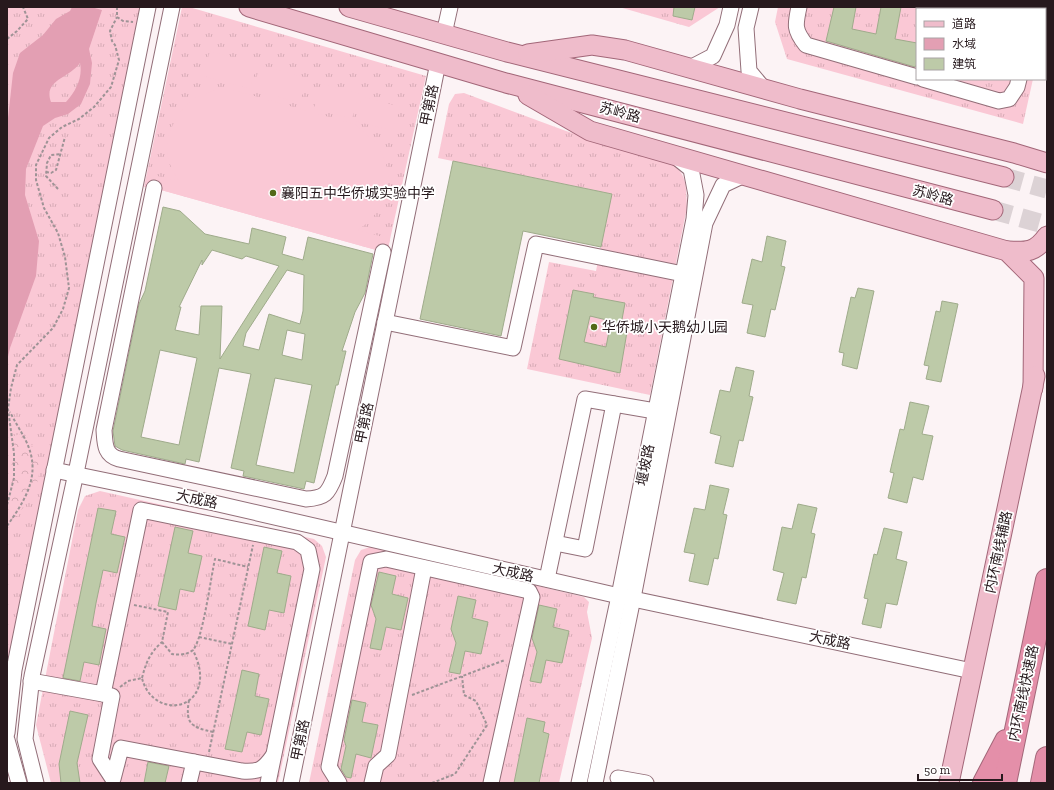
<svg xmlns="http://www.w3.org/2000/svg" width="1054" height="790" viewBox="0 0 1054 790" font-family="'Zilla Slab','Noto Sans SC',serif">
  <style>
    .grass { fill: url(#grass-tufts) }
    .forest { fill: url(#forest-crowns) }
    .pitch { fill: #fac8d5 }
    .water { fill: #e39fb3; fill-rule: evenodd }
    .building { fill: #bdcaa8; stroke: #9fab8b; fill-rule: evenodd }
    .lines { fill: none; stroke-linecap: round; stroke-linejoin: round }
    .major-tunnel { stroke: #dcd2d5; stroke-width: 19; stroke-dasharray: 19 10; stroke-linecap: butt }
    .minor-casing { stroke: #926e78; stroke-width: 17 }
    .major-casing { stroke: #a26678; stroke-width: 21 }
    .highway-casing { stroke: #a26678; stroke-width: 24 }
    .path { stroke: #9e9396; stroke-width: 2; stroke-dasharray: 3 2; stroke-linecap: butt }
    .minor { stroke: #fff; stroke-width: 15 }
    .major { stroke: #efbccb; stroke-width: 19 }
    .highway { stroke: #e48fa9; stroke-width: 22 }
    .poi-dot { fill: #526918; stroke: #fff; stroke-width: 1.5 }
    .labels { text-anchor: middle; stroke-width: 3.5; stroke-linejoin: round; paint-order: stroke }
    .street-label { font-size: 14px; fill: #27191d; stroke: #fff }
    .poi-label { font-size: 14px; fill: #27191d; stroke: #fff; text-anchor: start }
  </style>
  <defs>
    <pattern id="grass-tufts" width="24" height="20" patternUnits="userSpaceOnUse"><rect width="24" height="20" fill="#fac8d5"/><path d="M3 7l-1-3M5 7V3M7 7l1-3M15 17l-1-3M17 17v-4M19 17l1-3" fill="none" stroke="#d6abb6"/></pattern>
    <pattern id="forest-crowns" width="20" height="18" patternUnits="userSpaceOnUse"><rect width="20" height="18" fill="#fac8d5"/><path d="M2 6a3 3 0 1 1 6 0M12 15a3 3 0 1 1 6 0" fill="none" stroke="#d6abb6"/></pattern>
  </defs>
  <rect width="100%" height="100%" fill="#fcf3f5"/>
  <!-- grass -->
  <g class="grass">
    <path d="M7 7H148L7 733Z"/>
    <path d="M182 7H189L426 76 387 253 154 188 144 187Z"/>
    <path d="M619 7H720L689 27Z"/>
    <path d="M778 7H1047L1045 20V9H917V79H1033L1023 124 787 59 775 22Z"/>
    <path d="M464 93 566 131 662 159C687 170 686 181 687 207L650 395 527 369 549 262 596 271 611 194 438 158 449 104 455 94Z"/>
    <path d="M100 491 314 539 322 546 326 557 278 783H51L36 725 78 510 85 496Z"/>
    <path d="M373 546 584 597 589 602 587 612 592 638 559 783H309L355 560 361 550Z"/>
  </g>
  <!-- forest -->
  <path class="forest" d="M24 433C60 483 23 494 7 538V438Z"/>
  <!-- pitch -->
  <g class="pitch">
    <path d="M210 51 257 64 250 89 203 76Z"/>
    <path d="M260 65 307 78 300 103 253 90Z"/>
    <path d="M321 83 359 94 352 119 314 108Z"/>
    <path d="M216 90H233L354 124C397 152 401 200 358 230L390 239 387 253 154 188 157 176 179 181C173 171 167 161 167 150 166 131 182 104 199 96 204 93 211 92 216 90Z"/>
    <path d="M362 96 400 107 393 131 355 121Z"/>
  </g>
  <!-- water -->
  <path class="water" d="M72 7H91L102 10 89 49 92 63 90 84 81 104 68 114 55 118 43 126 26 169 25 195 39 241 36 276 10 348 7 361V127L13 73 20 53 43 35 56 19 70 11ZM80 63C83 77 76 91 66 102H51C43 80 68 79 80 63Z"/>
  <!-- building -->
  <g class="building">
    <path d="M674 7H695L692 20 673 16Z"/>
    <path d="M834 7H856L852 29 876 34 881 7H901L895 39 917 43V64L915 67 826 41Z"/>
    <path d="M453 161 612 194 601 247 523 231 501 336 420 319Z"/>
    <path d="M163 207 180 211 205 234 249 244 252 228 286 237 282 254 303 260 308 237 373 254 365 293 355 312 342 351H346L338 385H336L314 483 306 481 304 489 243 476 244 471 231 468 251 374 219 368 199 462 186 459 185 464 122 450 115 446 113 431 139 304 145 291ZM212 250 242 259 246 256 279 266 220 359 222 306H201L199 335 175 330 181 307H179L202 260V265ZM287 270 304 275 303 311 300 324 269 314 259 350 243 346 246 333ZM287 330 305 334 302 360 282 355ZM160 350 197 358 179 445 141 437ZM275 378 312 385 294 473 256 465Z"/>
    <path d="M767 236 786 241 781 266 785 267 775 310 771 309 765 337 747 333 753 305 742 303 752 259 762 262Z"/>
    <path d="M858 288 874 291 857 369 842 365 844 353 839 352 851 297 855 298Z"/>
    <path d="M573 290 594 294 593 297 625 303 621 325 628 326 620 373 559 359ZM590 316 611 321 606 347 584 342Z"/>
    <path d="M942 301 958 304 941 382 926 379 929 366 924 365 936 311 940 312Z"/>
    <path d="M736 367 754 371 749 396 753 397 743 441 739 440 733 467 715 463 721 436 710 433 720 390 730 392Z"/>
    <path d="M910 402 929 406 922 434 933 436 923 480 913 477 907 503 888 498 894 473 890 472 900 429 904 430Z"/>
    <path d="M710 485 729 489 723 514 727 515 718 559 714 558 708 585 689 581 695 554 684 552 694 508 705 510Z"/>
    <path d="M798 504 817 508 811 533 815 534 806 578 802 577 796 604 777 600 784 573 773 570 782 527 792 529Z"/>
    <path d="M98 508 116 511 111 534 125 537 117 573 103 570 96 603 92 626 106 629 99 665 84 662 80 681 63 678Z"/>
    <path d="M175 527 193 531 188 553 202 556 194 592 180 589 176 610 158 606Z"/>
    <path d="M884 528 902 532 896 559 907 562 897 605 886 603 881 628 862 624 868 599 864 598 874 554 877 555Z"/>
    <path d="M264 547 282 551 277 573 291 576 284 613 269 610 265 630 248 626Z"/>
    <path d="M379 572 396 576 392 594 408 598 401 630 386 627 381 650 370 648 376 619 371 605Z"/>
    <path d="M458 596 476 600 472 618 488 622 481 654 465 651 460 674 449 672 456 643 451 629Z"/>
    <path d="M539 605 557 609 553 627 569 631 562 663 546 660 541 683 530 681 537 652 532 638Z"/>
    <path d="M242 670 259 674 255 696 269 699 261 735 247 732 242 752 225 749Z"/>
    <path d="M352 700 366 703 362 722 378 725 371 758 356 754 351 778 346 777 341 769 346 746 344 740Z"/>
    <path d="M70 711 88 715 77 763 80 783H61L59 764Z"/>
    <path d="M527 718 545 722 543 732 549 734 539 783H514Z"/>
    <path d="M148 762 169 766 165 783H144Z"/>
  </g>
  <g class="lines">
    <!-- major-tunnel -->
    <g class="major-tunnel">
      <path d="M1004 177 1047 189"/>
      <path d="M993 210 1047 225"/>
    </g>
    <!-- minor casing -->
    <g class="minor-casing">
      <g id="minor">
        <path d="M751 7 746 28 749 71 764 89"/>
        <path d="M799 7C795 25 794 30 806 45L917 77"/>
        <path d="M1033 9V7"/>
        <path d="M444 34 450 7"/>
        <path d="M690 68 713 56 727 25 731 7"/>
        <path d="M923 79 999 101 1009 99 1017 87 1019 79"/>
        <path d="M154 188 104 430C105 443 104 455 119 459L306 499C325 498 328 494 335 476L383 252"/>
        <path d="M385 322 513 348 536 244 683 274"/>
        <path d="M54 470 214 503 619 596 972 671"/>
        <path d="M555 543 585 549 614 404"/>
        <path d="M547 579 585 399 655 411"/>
        <path d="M31 681 103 694 141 510 297 542 308 550 312 569 268 783"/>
        <path d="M103 694 112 696 100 759 113 779 121 748 242 771C259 772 263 770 273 756"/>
        <path d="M7 733 14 670 148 7"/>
        <path d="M7 740 19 783"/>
        <path d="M618 778 646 783"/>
        <path d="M36 783 25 739 32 676 76 473 172 7"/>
        <path d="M189 783 194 762"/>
        <path d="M291 783 438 63"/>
        <path d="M339 783 329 767 371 562 386 559 529 591 532 597 491 783"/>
        <path d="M372 783 376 766 388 755 424 568"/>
        <path d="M579 783 619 596 694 219 696 195 691 169 676 157"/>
        <path d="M595 783 633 598 705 223 723 185 742 176"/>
      </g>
    </g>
    <!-- major casing -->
    <g class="major-casing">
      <g id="major">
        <path d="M249 7 506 83 993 210"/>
        <path d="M349 7 507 52 1004 177"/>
        <path d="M528 54 592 45 625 50 800 99 1014 153 1047 163"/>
        <path d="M528 95 590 131 1007 251 1034 278 1033 388"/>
        <path d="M1007 251C1026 252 1035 253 1047 236"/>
        <path d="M949 783 1035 376"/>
      </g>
    </g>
    <!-- highway casing -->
    <g class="highway-casing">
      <g id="highway">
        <path d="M984 783 1006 741"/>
        <path d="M1005 783 1047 580"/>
        <path d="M1042 783 1047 758"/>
      </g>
    </g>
    <!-- path -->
    <g class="path">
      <path d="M117 7V17L123 21 133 22"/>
      <path d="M7 39 17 31 28 19 23 7"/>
      <path d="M46 172 51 173 56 170 65 137"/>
      <path d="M58 189 46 176 47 163 51 155 61 154"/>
      <path d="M7 505 14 478V453L8 409 11 388 17 365 53 328 63 309 69 288 65 257 58 233 44 208 36 180V165L49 138 62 127 79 119 94 107 111 87 119 60 115 45 112 41 110 31 117 17"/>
      <path d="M7 526C26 499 42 474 26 441 21 431 15 422 10 412"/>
      <path d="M134 605 168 612 162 642 172 654C179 655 187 655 193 650 203 639 211 576 215 559L248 567"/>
      <path d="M199 637 232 644"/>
      <path d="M142 678C146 662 150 653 162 642"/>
      <path d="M120 687 128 681 142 678C150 713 196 715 200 680 201 669 197 659 193 650"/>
      <path d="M412 695 505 660"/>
      <path d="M189 700C185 724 191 727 213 732"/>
      <path d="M209 752 253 545"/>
      <path d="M432 783 455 774 487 725 476 701 464 695 462 676"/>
    </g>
    <!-- minor -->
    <use href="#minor" class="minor"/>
    <!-- major -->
    <use href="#major" class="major"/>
    <!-- highway -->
    <use href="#highway" class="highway"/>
  </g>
  <!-- markers -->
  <g class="poi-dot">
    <circle cx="273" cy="193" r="4"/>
    <circle cx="594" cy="327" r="4"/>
  </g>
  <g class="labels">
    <!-- street labels -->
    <g class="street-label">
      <text transform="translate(429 105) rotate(-78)" y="5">甲第路</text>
      <text transform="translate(620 112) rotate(15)" y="5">苏岭路</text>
      <text transform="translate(933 195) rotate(15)" y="5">苏岭路</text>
      <text transform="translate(364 423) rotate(-78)" y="5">甲第路</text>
      <text transform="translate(645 465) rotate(-79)" y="5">堰坡路</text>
      <text transform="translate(197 499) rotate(12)" y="5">大成路</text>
      <text transform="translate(998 552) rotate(-78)" y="5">内环南线辅路</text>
      <text transform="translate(513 572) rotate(13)" y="5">大成路</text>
      <text transform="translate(830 640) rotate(12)" y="5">大成路</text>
      <text transform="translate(1023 693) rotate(-78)" y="5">内环南线快速路</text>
      <text transform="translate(300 740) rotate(-78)" y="5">甲第路</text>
    </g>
    <!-- poi labels -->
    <g class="poi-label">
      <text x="281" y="198">襄阳五中华侨城实验中学</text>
      <text x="602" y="332">华侨城小天鹅幼儿园</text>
    </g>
  </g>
  <!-- border -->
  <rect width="1054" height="790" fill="none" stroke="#27191d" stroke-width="16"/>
  <!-- legend -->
  <rect x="916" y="8" width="130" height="72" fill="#ffffff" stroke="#a9a3a5"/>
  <rect x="924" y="21" width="20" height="6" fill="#efbccb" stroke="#a9a3a5"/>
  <text x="952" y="28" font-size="12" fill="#27191d">道路</text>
  <rect x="924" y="38" width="20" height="12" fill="#e39fb3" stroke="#a9a3a5"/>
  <text x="952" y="48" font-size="12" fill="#27191d">水域</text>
  <rect x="924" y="58" width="20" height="12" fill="#bdcaa8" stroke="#a9a3a5"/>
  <text x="952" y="68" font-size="12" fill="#27191d">建筑</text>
  <!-- scale -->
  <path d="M918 774v6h84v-6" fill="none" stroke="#27191d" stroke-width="2"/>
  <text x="924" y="774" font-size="12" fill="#27191d" stroke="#ffffff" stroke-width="3" paint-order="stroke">50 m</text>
</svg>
